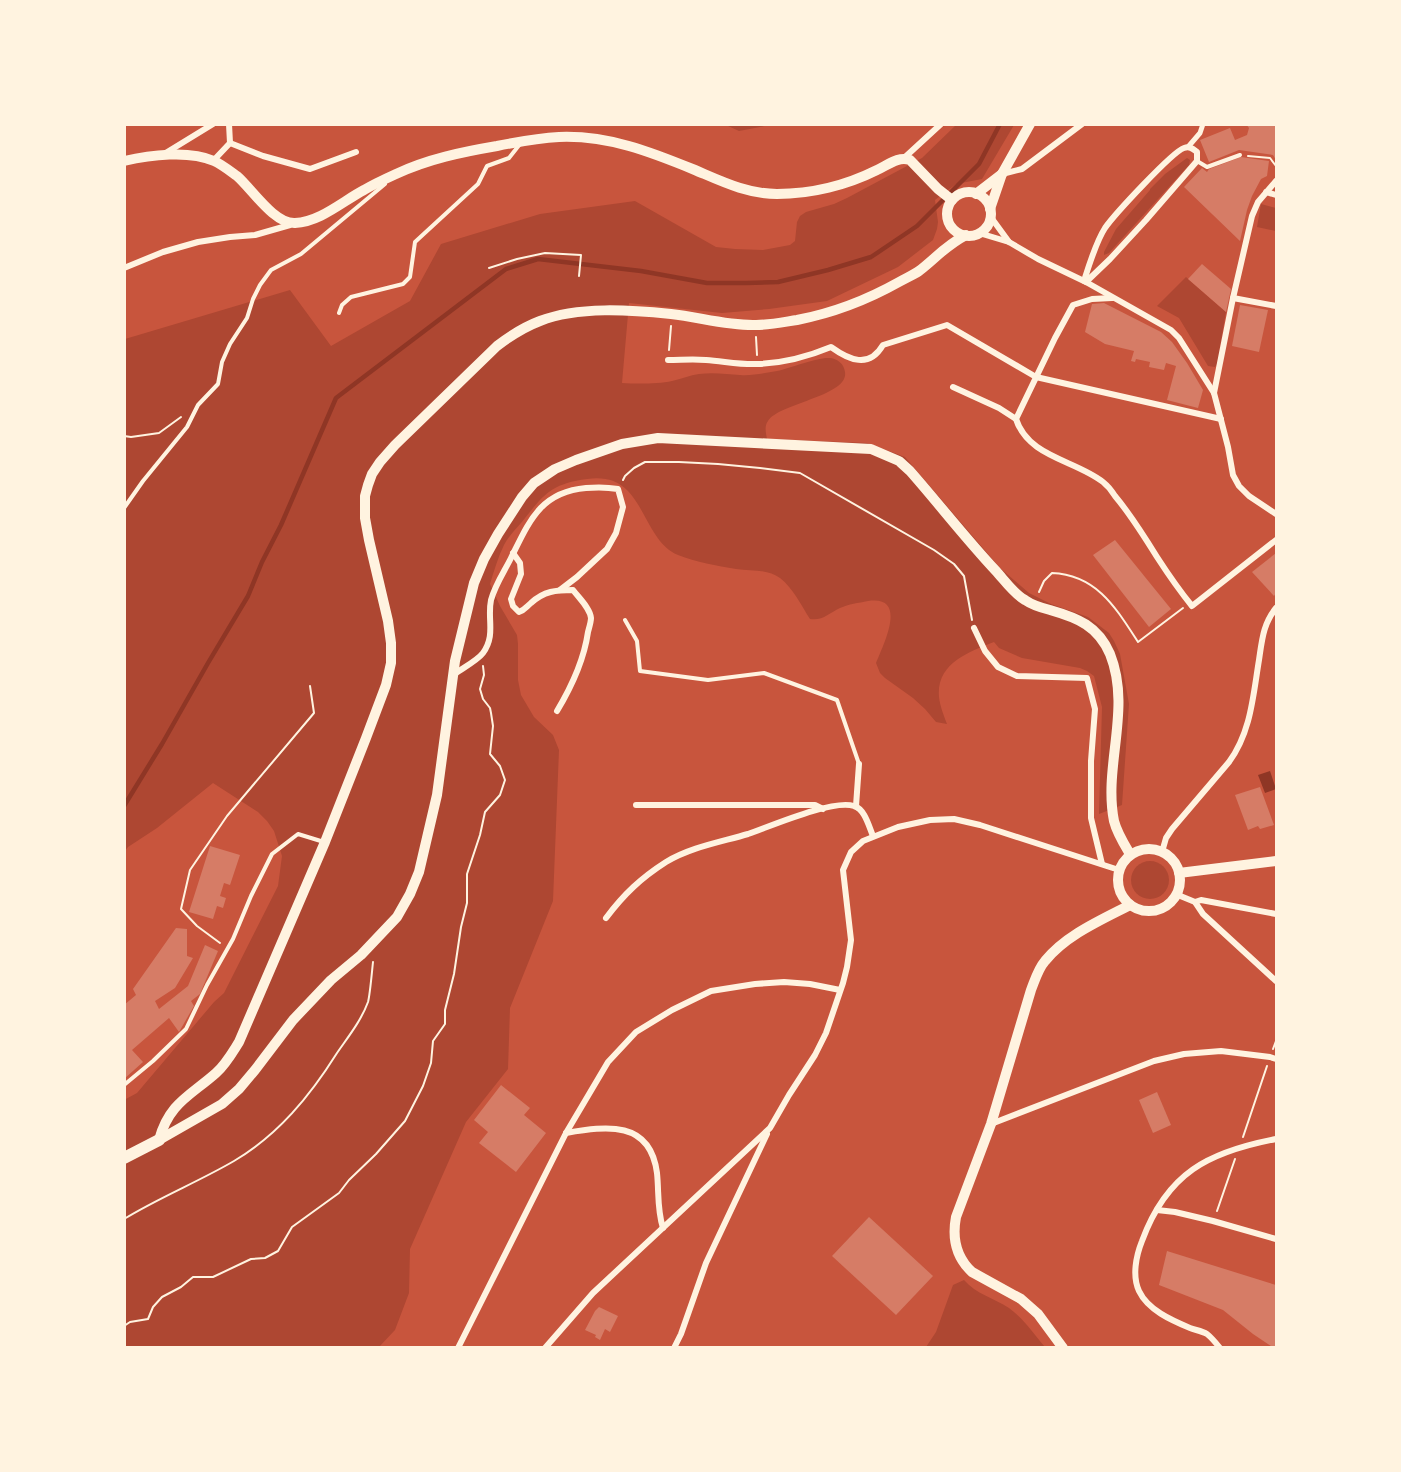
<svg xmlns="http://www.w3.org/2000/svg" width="1401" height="1472" viewBox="0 0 1401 1472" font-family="'IBM Plex Sans',sans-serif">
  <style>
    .green { fill: #ae4732 }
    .water { fill: #8f3625 }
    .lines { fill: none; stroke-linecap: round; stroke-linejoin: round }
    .stream { stroke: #8f3625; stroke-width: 4.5 }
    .building { fill: #d67c66 }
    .path { stroke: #fff3e0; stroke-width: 2 }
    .service { stroke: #fff3e0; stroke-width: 4 }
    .pedestrian { stroke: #fff3e0; stroke-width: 5 }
    .minor { stroke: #fff3e0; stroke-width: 6 }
    .tertiary { stroke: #fff3e0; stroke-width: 10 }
    .secondary { stroke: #fff3e0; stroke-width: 12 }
  </style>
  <rect width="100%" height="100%" fill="#c8553d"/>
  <!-- green -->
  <g class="green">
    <path d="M726 125H770L739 131Z"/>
    <path d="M956 125H1014L982 179 956 184 935 200 938 222 937 229 933 240 898 267 827 301 769 309 722 313 629 303 622 383C637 384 658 384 672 381 681 379 690 375 699 374 713 372 727 374 740 375 752 376 765 373 777 371 791 368 817 357 830 358 838 359 844 364 845 372 849 396 779 403 768 421 764 426 766 433 767 439L867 443 905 457 1000 568 1029 593 1051 604 1088 617 1109 633 1114 641 1120 654 1129 704 1122 805 1099 814 1102 707 1094 676 1087 671 1080 668 1022 658 999 648 994 642C968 652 936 664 939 697 940 706 944 716 947 724L936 722 925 709 913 698 885 678 880 673 876 663C883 645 909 595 868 601 858 603 849 604 840 608 829 613 823 621 810 619 801 605 793 588 780 578 768 569 751 571 736 569 717 566 696 562 678 555 653 545 646 510 628 491 616 479 603 477 587 479 549 484 543 496 521 523 515 530 508 537 504 545 498 557 494 571 490 584L500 606 517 635 518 644V680L521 695 534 717 553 735 559 750 553 901 510 1008 508 1069 466 1122 410 1249 409 1293 395 1330 379 1347H125L124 1100 137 1093 214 1002 224 993 278 886 282 856 274 831 267 821 258 812 213 783 157 828 128 847 125 851V339L290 290 331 346 410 301 441 244 540 214 635 201 716 247 735 249 763 250 790 245 795 241 797 222 800 216 806 212 834 204 847 198 922 158Z"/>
    <path d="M1187 158 1190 160 1189 165 1109 253 1104 255V252L1116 229 1150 190V189L1165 174Z"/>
    <path d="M1261 204 1276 208V231L1257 227Z"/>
    <path d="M1186 277 1226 312 1217 364 1215 367 1208 366 1179 318 1157 306Z"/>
    <circle cx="1150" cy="880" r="19"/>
    <path d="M964 1280C976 1294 994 1298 1009 1308 1024 1319 1033 1333 1045 1347H926L936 1332 953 1285Z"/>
  </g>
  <!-- water -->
  <path class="water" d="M1270 771 1276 789 1265 793 1258 775Z"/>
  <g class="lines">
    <!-- stream -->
    <path class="stream" d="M124 806 162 744 208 663 248 596 262 562 281 525 336 398 506 269 538 259 641 271 707 283H746L778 282 828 270 871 257 917 226 979 164 1000 124"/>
  </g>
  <!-- building -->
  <g class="building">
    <path d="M1246 124H1276V160L1273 155 1239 150 1209 162 1200 140 1230 128 1235 140 1247 135 1249 128Z"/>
    <path d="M1241 157 1269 161 1267 176 1261 179 1252 196 1247 210 1240 241 1184 187 1202 168 1207 172 1209 169Z"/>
    <path d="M1202 264 1231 289 1226 312 1188 279Z"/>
    <path d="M1104 303 1161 332 1172 342 1187 363 1203 390 1198 408 1167 400 1176 366 1166 363 1164 370 1149 367 1150 362 1136 359 1135 362 1131 361 1134 351 1105 344 1085 332 1092 304Z"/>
    <path d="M1240 305 1268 310 1259 352 1232 346Z"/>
    <path d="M1115 540 1171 609 1149 627 1093 555Z"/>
    <path d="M1276 553V593L1274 596 1252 572Z"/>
    <path d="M1260 787 1274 825 1260 829 1258 826 1248 830 1235 795Z"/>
    <path d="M210 846 240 855 230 885 224 883 220 896 226 898 223 908 217 906 213 919 189 912Z"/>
    <path d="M176 928 187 929V956L193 958 175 988 155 1001 159 1009 188 986 205 945 218 951 200 994 191 1001 194 1006 179 1032 169 1018 132 1050 143 1062 124 1079V1005L136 995 133 989Z"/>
    <path d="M501 1085 530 1108 524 1115 546 1133 516 1172 479 1143 488 1132 474 1120Z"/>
    <path d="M1157 1092 1171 1125 1153 1133 1139 1100Z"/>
    <path d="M869 1217 933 1276 896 1315 832 1256Z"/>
    <path d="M1167 1251 1276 1285V1348H1274L1253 1334 1223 1310 1159 1285Z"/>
    <path d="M599 1307 618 1316 610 1332 605 1329 600 1340 595 1337 596 1335 585 1330 595 1311Z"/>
  </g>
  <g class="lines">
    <!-- path -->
    <g class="path">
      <path d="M1248 156 1270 158 1276 166"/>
      <path d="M489 268 517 259 545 253 581 255 579 276"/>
      <path d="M756 337 757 355"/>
      <path d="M669 350 671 326"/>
      <path d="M124 436 131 437 159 433 181 417"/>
      <path d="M623 480 625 476 634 468 645 462H679L718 464 760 468 800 473 934 550 954 564 964 576 972 620"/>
      <path d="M1039 592 1044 581 1052 573C1097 575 1116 608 1138 642L1183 608"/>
      <path d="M220 943 197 926 181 909 190 870 227 816 314 713 310 686"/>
      <path d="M1273 1049 1276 1041"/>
      <path d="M1243 1137 1267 1066"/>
      <path d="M1217 1211 1235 1159"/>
      <path d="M124 1219C160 1197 198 1182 234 1161 278 1135 310 1096 337 1053 348 1037 361 1021 368 1002 370 995 372 971 373 962"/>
      <path d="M124 1326 130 1322 148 1319 153 1307 162 1297 181 1287 193 1277H213L251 1259 265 1258 278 1251 292 1227 339 1193 349 1180 376 1154 405 1121 423 1086 431 1063 433 1041 445 1024V1010L454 974 461 927 467 903V874L480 835 485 812 500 795 505 780 500 766 490 754 493 726 491 713 490 708 483 699 480 689 484 675 483 666"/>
    </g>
    <!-- service -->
    <g class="service">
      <path d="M1197 161 1207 167 1240 155"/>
      <path d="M339 313 342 305 351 297 403 284 410 277 415 242 478 184 487 166 509 158 520 144"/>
      <path d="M124 508 143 481 187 427 198 405 218 384 222 362 230 344 247 318 253 299 260 285 271 270 301 254 385 184"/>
      <path d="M625 620 637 641 640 671 708 680 764 673 837 700 859 764"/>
      <path d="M124 1085 153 1061 186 1029 207 985 233 939 251 896 272 854 298 834 324 842"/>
    </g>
    <!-- pedestrian -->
    <path class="pedestrian" d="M1188 147 1200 133 1203 124"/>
    <!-- minor -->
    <g class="minor">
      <path d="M230 143 263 156 310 169 356 152"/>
      <path d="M164 154 213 124"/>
      <path d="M904 158 941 124"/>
      <path d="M213 161 230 143 229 124"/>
      <path d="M1002 174 1022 169 1082 124"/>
      <path d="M1266 192 1276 195"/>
      <path d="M990 216 1009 242"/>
      <path d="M979 233 1009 242 1038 259 1086 282 1171 330 1179 338 1214 393 1228 447 1233 475 1239 486 1249 496 1276 514"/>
      <path d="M124 268 163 252 198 242 230 237 255 235 290 225"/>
      <path d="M1084 281C1089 265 1096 242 1105 228 1114 215 1172 152 1184 148 1190 146 1193 149 1197 152V161L1146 220 1110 259 1086 282"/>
      <path d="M1233 298 1276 306"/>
      <path d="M668 360C681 360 693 359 706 360 723 361 740 365 758 364 784 363 807 357 831 347 849 360 869 369 883 345L947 325 1036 377 1221 419"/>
      <path d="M953 387 999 408 1016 419C1028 457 1075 460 1103 482 1108 486 1112 491 1115 496 1131 515 1144 536 1157 557 1168 574 1179 590 1192 606L1276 540"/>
      <path d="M1214 393 1233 298 1252 216 1258 202 1276 181"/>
      <path d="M1016 419 1055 338 1073 305 1092 299 1112 298"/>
      <path d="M513 553 520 563 521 574 511 599 513 606 519 612C525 610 526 607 531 603 544 591 556 590 573 590 579 598 590 608 591 618 591 622 589 628 588 632 584 660 572 686 557 711"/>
      <path d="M974 628 985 651 998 667 1017 676 1087 678 1095 709 1091 761V818L1102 864"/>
      <path d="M453 675C461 669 477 661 483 653 496 635 487 619 491 600 495 585 504 572 511 558 529 522 540 492 586 488 597 487 607 487 618 489L623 507 616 533 607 549 577 577 560 590"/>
      <path d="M636 805H815L823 809"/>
      <path d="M856 806 859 764"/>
      <path d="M1162 852 1166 838 1172 829 1229 762C1251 732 1253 696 1259 660 1262 640 1263 624 1276 608"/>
      <path d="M1178 895 1195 902 1203 914 1276 981"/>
      <path d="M1195 902 1201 900 1276 914"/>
      <path d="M606 918C624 894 641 878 666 862 691 847 721 842 748 834 771 826 833 799 854 806 865 809 869 827 873 836"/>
      <path d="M991 1124 1154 1061 1184 1054 1221 1051 1270 1057 1276 1059"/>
      <path d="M566 1133C607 1126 650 1120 657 1173 659 1192 657 1210 663 1228"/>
      <path d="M1157 1210 1175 1212 1213 1221 1276 1239"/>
      <path d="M458 1348 566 1133 608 1062 636 1032 672 1010 711 991 755 984 784 982 810 984 840 990"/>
      <path d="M545 1348 593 1293 770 1128 789 1095 815 1055 826 1033 843 983 847 967 851 940 843 870 851 852 863 841 898 827 930 820 954 819 980 825 1119 870"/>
      <path d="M674 1348 681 1334 706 1263 767 1134"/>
      <path d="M1220 1348C1216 1343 1212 1338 1207 1334 1202 1331 1195 1330 1190 1328 1171 1320 1148 1310 1139 1291 1132 1276 1136 1256 1142 1241 1167 1173 1208 1152 1276 1139"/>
    </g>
    <!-- tertiary -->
    <g class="tertiary">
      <path d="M124 161C150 155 189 150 214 161 221 164 230 171 237 176 252 189 274 224 295 223 320 222 343 201 364 190 374 184 385 179 396 174 428 159 462 152 497 146 517 142 538 138 559 137 608 135 651 152 695 170 721 181 747 194 777 194 811 194 847 185 877 170 888 165 898 156 910 160L938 189 952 200"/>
      <circle cx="969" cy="214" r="22"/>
      <path d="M976 194 1002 174"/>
      <path d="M990 209 1002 174 1030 124"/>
      <circle cx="1149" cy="880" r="31"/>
      <path d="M1179 873 1276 861"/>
      <path d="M159 1140 222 1104 239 1089 255 1070 293 1020 331 980 361 955 397 917 410 894 419 872 437 795 455 661 474 583 484 559 498 534 522 497 534 483 555 469 576 460 622 444 658 438 871 449 899 461 910 471C939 504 966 539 996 571 1005 581 1014 594 1025 600 1032 605 1042 608 1050 610 1078 618 1098 626 1110 654 1132 709 1103 766 1114 821 1117 833 1124 844 1130 854"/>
      <path d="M159 1140C169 1103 190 1096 216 1073 226 1064 232 1053 239 1042L325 842 366 738 386 685 391 663V643L388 621 369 540 365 518V496L368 485 372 474 380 462 395 445 497 346C510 336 524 327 540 321 578 306 631 310 671 314 699 317 728 326 756 325 770 325 784 322 797 320 833 313 867 300 899 282 906 278 913 275 919 271 936 258 945 246 966 235"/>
      <path d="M1063 1348 1038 1314 1021 1299 972 1272C956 1257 952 1238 956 1217L991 1124 1031 990C1035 980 1038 969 1045 961 1066 935 1101 920 1130 905"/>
    </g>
    <!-- secondary -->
    <path class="secondary" d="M124 1158 159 1140"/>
  </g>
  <!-- border -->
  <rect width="1401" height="1472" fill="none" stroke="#fff3e0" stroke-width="252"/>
</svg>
